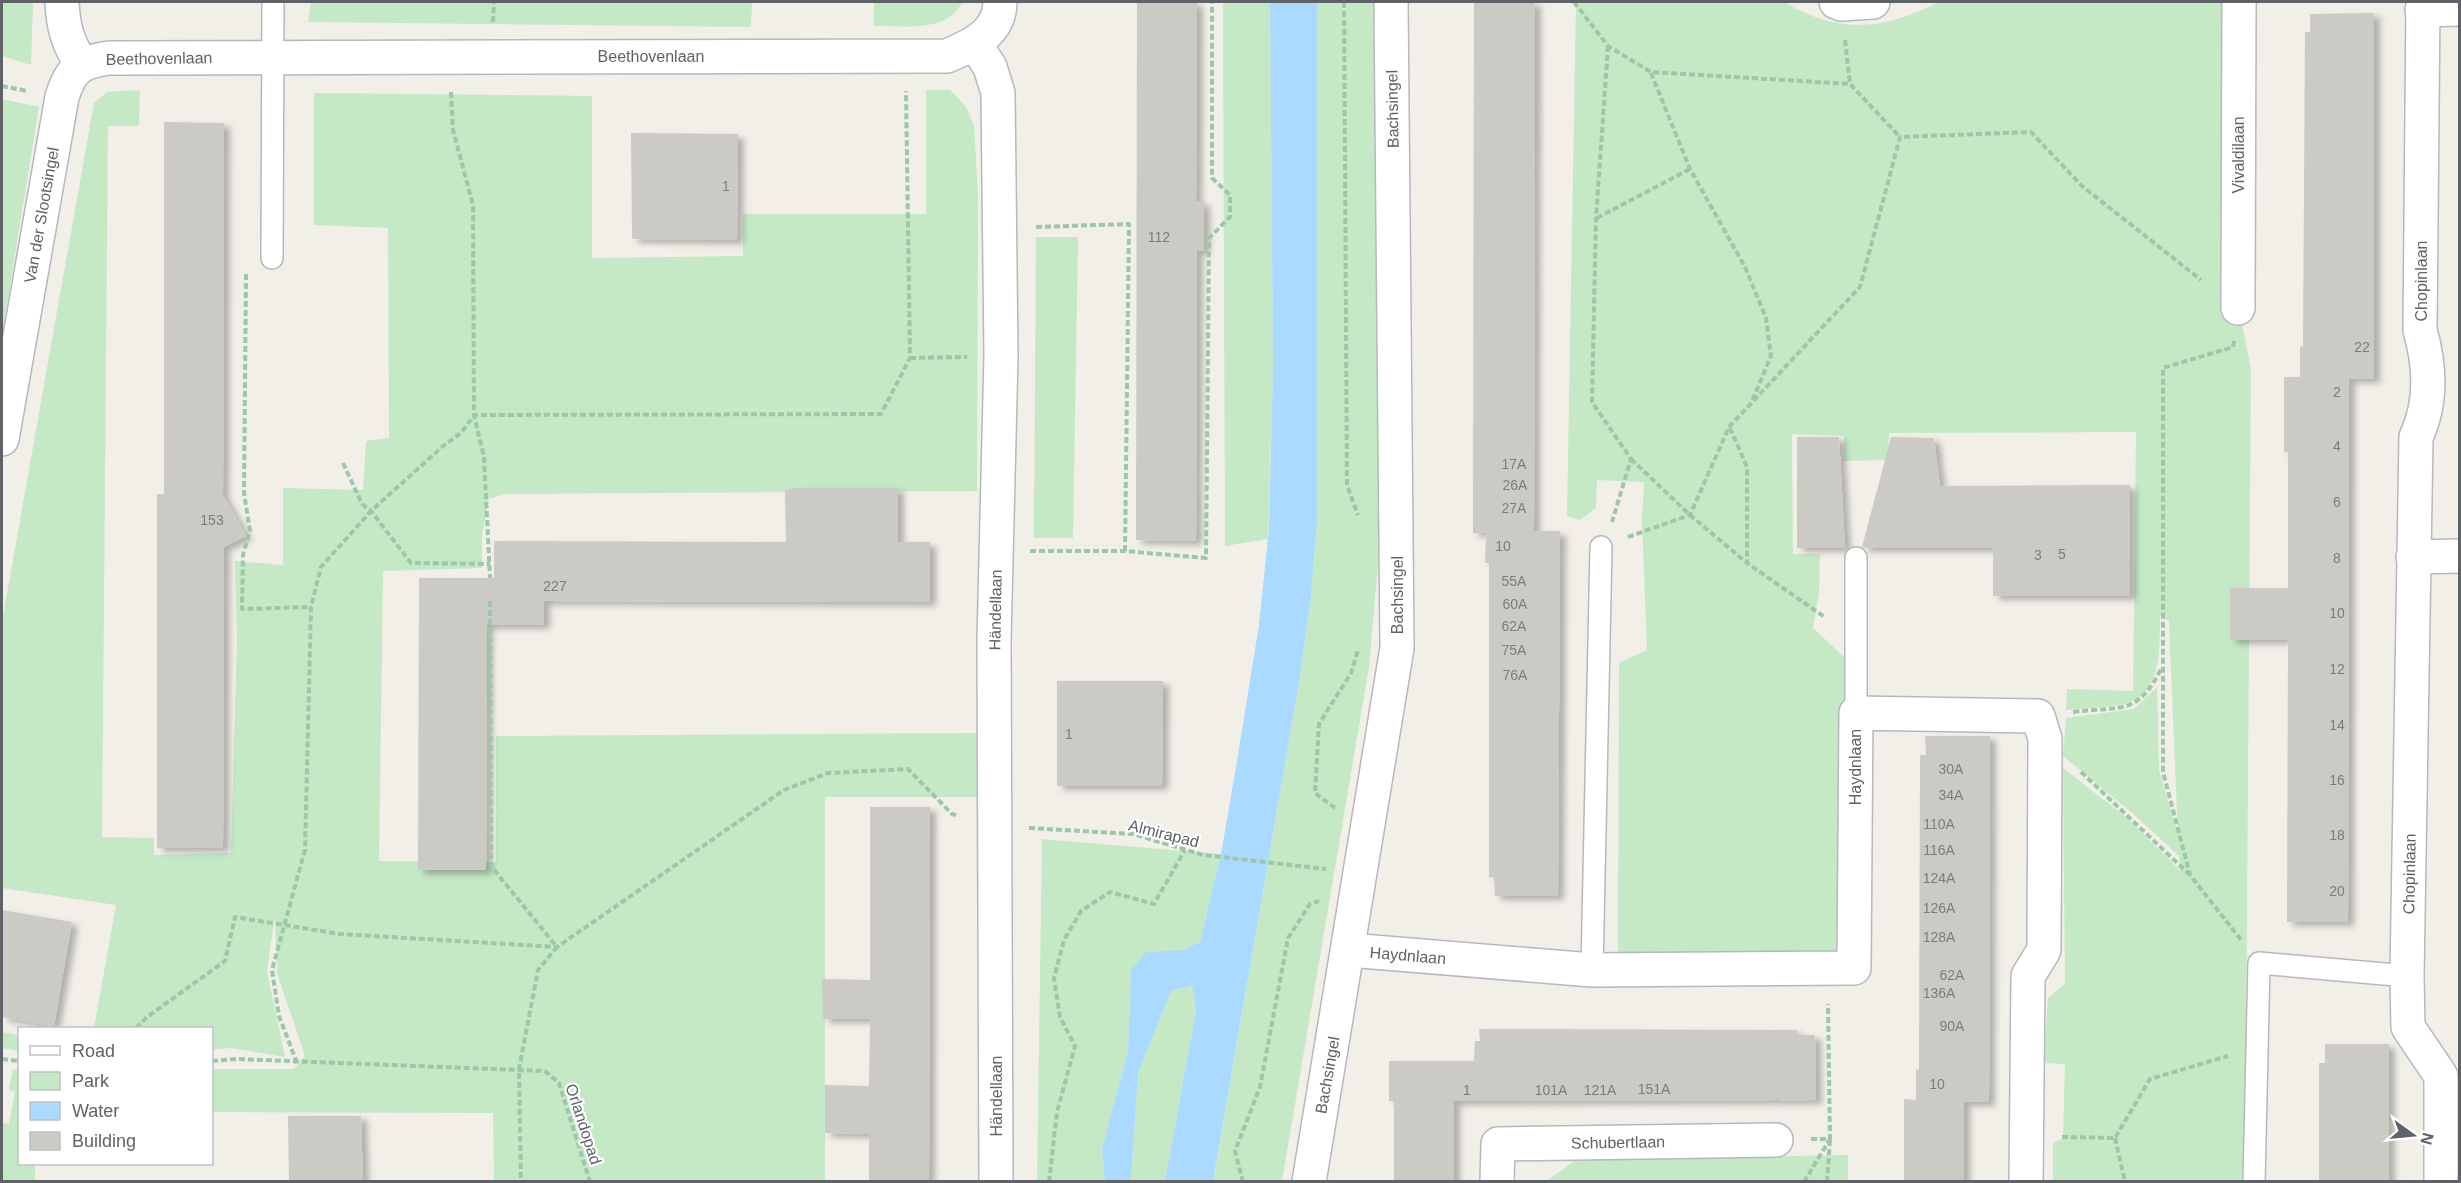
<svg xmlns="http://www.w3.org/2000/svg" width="2461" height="1183" viewBox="0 0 2461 1183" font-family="Helvetica,sans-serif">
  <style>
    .green { fill: #c5e8c5 }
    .water { fill: #aadaff }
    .building { fill: #cccac5; filter: url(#shadow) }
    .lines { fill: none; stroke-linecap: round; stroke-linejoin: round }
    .service-casing { stroke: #b5b8bc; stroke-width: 24 }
    .minor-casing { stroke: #b5b8bc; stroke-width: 36 }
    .tertiary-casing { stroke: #b5b8bc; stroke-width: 36 }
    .path { stroke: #9cc7a9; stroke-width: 4; stroke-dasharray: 6 3; stroke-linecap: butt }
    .service { stroke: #fff; stroke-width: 21 }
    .minor { stroke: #fff; stroke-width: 33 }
    .tertiary { stroke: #fff; stroke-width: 33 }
    .labels { text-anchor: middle; stroke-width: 4.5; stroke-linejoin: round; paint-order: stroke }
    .number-label { font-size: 14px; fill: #7a7d7f }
    .street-label { font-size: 16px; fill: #5f6368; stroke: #fff }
  </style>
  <defs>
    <filter id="shadow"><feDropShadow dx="6" dy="4" stdDeviation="3" flood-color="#0004"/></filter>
  </defs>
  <rect width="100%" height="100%" fill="#f1efe8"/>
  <!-- green -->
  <g class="green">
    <path d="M2 2H33L31 65 2 56Z"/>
    <path d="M311 2H752L751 27 308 22Z"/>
    <path d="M874 2H962C947 34 903 25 874 26Z"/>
    <path d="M1223 2H1270L1273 367 1268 539 1225 546Z"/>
    <path d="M1317 2H1379L1378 565 1369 667 1282 1181 1213 1182 1300 677 1311 596 1317 522Z"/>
    <path d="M1576 2H1784C1840 35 1883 30 1939 2H2231L2235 287 2251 370 2245 1181H2053V1143L2063 1138 2065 1064 2044 1063 2048 998 2065 984 2063 768 2127 818 2180 870 2179 856 2131 812 2063 756 2066 718 2134 709 2157 687 2159 770 2178 836 2169 621 2160 616C2159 645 2163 687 2132 701 2117 708 2083 708 2066 710L2067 689 2133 691 2136 432 1889 433 1888 460 1843 461 1844 436 1792 434 1793 554H1820L1819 593 1813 628 1846 659 1844 957 1618 960 1619 663 1647 650 1642 522 1644 482 1597 480 1596 508 1580 520 1567 516Z"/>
    <path d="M140 90 139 126H108L102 837 154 838V855L231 853 237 640 235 561 283 565V488L363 490 366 441 389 438 388 228 314 225V93L592 96V258L743 256V214H926V90H950L966 107 974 126 978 193 977 491 505 494 489 499 482 534V568L383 571 379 861 496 862V736L977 733V797H825V1181H494L493 1113 212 1112V1069H294L305 1056 277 973 275 915 267 971 285 1057 230 1048 212 1050V1028H94L116 905 2 888V622L94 103 107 92Z"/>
    <path d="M2 99 39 107 2 335Z"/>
    <path d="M1036 237H1078L1073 538H1034Z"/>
    <path d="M1042 839 1221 854 1200 942 1182 950 1146 952 1131 970 1128 1051 1102 1149 1105 1181 1037 1182Z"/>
    <path d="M1192 985 1196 1010 1165 1181 1131 1182 1138 1073 1171 991Z"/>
    <path d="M2 1032 19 1035V1051L2 1048Z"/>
    <path d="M13 1069 19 1070 20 1164H35V1181H2V1123L9 1124 15 1092 9 1090Z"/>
    <path d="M1848 1155V1181L1545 1182 1576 1160Z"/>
  </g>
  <!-- water -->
  <path class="water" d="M1270 2H1317V522L1311 596 1300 677 1213 1181H1165L1196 1010 1192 985 1171 991 1138 1073 1131 1181H1105L1102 1149 1128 1051 1131 970 1146 952 1182 950 1200 942 1221 854 1237 761 1259 625 1269 528 1273 367Z"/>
  <!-- building -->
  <g class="building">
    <path d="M1137 2H1197L1196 202 1204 201V250L1197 251 1196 541 1136 540Z"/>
    <path d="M1474 2H1535L1534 531H1560L1558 896H1495L1494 877H1489V563H1485L1486 533H1473Z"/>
    <path d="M2374 13V379H2349L2348 922H2287L2288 640H2230V588H2288V452H2284V377H2300V347L2303 346 2305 32H2310V14Z"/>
    <path d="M164 122 224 123 223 495 246 536 224 547 223 848H157V494H164Z"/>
    <path d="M631 133 738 134 737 240 632 239Z"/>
    <path d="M1797 437H1839L1845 548H1797Z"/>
    <path d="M1891 437 1934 438 1940 486 2130 485V596H1993V548H1864L1862 547Z"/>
    <path d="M797 488H898V542H930V602L544 601V625H487L486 870H418L419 578H494V541L786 542 785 490Z"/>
    <path d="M1057 681H1163L1162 786H1057Z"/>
    <path d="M1925 736H1990L1989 1102H1964V1182H1904V1099L1916 1100V1069L1919 1070 1920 755H1926Z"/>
    <path d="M870 807H930L929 1182H869V1134L825 1133V1085L869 1086 870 1019H823L822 979 870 980Z"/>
    <path d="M2 910 72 922 54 1026 2 1017Z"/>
    <path d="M1479 1029 1797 1030V1035H1815L1816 1100 1454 1101V1182H1394V1101H1389V1061H1474L1475 1041H1480Z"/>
    <path d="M2325 1044H2389V1182H2319V1063H2325Z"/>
    <path d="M288 1116H361L363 1182H289Z"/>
  </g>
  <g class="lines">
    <!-- service casing -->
    <g class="service-casing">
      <g id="service">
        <path d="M272 258 273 2"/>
        <path d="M1856 713V558"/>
        <path d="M1592 970 1601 547"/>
        <path d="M2254 1182 2259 963 2407 976"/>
      </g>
    </g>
    <!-- minor casing -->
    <g class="minor-casing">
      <g id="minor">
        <path d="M62 2C63 27 68 44 82 65"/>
        <path d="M1836 2 1841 4 1873 2"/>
        <path d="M2423 2 2420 330C2430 365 2432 403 2416 437L2407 976 2408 1027 2441 1076V1182"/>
        <path d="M2422 10 2460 9"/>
        <path d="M975 44 990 67 998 93 1001 356 994 640 996 1182"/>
        <path d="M2238 308 2239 2"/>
        <path d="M2413 557 2460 556"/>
        <path d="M1349 950 1592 970 1854 968 1856 713 2038 716 2045 739 2044 950 2028 976 2026 1182"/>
        <path d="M1309 1182 1397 648 1391 2"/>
        <path d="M1497 1182 1498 1144 1776 1140"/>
      </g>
    </g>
    <!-- tertiary casing -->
    <g class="tertiary-casing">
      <path id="tertiary" d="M2 439 62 97C71 68 80 62 109 58L947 56C971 46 1000 33 1000 2"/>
    </g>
    <!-- path -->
    <g class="path">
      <path d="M1344 2 1347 485 1358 515"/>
      <path d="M1574 2 1608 46 1651 72 1850 84 1900 137"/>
      <path d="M493 22 494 2"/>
      <path d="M1845 40 1850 84"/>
      <path d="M1608 46 1596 218 1592 402 1631 459 1612 522"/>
      <path d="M1651 73 1690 169 1745 267 1766 318 1771 356 1752 401"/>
      <path d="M2 86 27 91"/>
      <path d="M451 92 453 130 473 205 474 415 484 457 490 578"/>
      <path d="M1597 218 1690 169"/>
      <path d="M1036 227 1129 224 1125 551"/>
      <path d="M246 274 244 493 250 531 243 555 242 609 311 607"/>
      <path d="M2234 341 2233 347 2163 368V772L2190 875 2242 941"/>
      <path d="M910 358 967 357"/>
      <path d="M1730 428 1747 467V563"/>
      <path d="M1631 459 1690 515 1747 563 1826 618"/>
      <path d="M343 463 362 504 371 511 411 563 490 564"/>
      <path d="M1628 537 1690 515 1729 427 1860 287 1900 137 2031 132 2082 186 2201 280"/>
      <path d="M1030 551H1125L1206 558 1209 238 1230 217V195L1212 178V2"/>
      <path d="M490 601 491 866 557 947 538 970 519 1069 521 1182"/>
      <path d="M2073 712C2122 706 2138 716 2162 667"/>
      <path d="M2081 772 2189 874"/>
      <path d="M1335 808 1315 793 1319 724 1351 673 1358 650"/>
      <path d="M1029 828 1133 834 1203 855 1326 869"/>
      <path d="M136 1028 147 1017 225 961 235 917 340 934 557 947 784 790 828 773 908 769 952 814 959 816"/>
      <path d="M2 1059 20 1061"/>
      <path d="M212 1061 237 1059 545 1071 559 1083 590 1182"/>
      <path d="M297 1063 279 1016 272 970 305 850 311 607 321 567 371 511 442 447 462 432 474 415 881 414 910 358 906 91"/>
      <path d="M2062 1137 2115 1138 2150 1079 2228 1056"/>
      <path d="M2115 1138 2125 1182"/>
      <path d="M1811 1139H1830L1828 1004"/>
      <path d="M1049 1182 1057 1112 1075 1046 1060 1017 1054 978 1064 940 1081 911 1110 892 1154 904 1185 850"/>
      <path d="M1243 1182 1235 1151 1260 1087 1288 938 1310 904 1319 901"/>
      <path d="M1804 1182 1830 1139"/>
      <path d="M1827 1182 1830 1139"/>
    </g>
    <!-- service -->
    <use href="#service" class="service"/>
    <!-- minor -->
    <use href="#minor" class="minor"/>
    <!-- tertiary -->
    <use href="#tertiary" class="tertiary"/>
  </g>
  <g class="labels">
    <!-- number labels -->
    <g class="number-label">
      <text x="726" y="191">1</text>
      <text x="1159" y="242">112</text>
      <text x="2362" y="352">22</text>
      <text x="2337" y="397">2</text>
      <text x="2337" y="451">4</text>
      <text x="1514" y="469">17A</text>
      <text x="1515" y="490">26A</text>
      <text x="2337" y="507">6</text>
      <text x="1514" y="513">27A</text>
      <text x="212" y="525">153</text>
      <text x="1503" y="551">10</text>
      <text x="2062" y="559">5</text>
      <text x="2038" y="560">3</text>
      <text x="2337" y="563">8</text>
      <text x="1514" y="586">55A</text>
      <text x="555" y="591">227</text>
      <text x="1515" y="609">60A</text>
      <text x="2337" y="618">10</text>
      <text x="1514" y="631">62A</text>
      <text x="1514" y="655">75A</text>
      <text x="2337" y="674">12</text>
      <text x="1515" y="680">76A</text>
      <text x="2337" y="730">14</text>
      <text x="1069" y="739">1</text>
      <text x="1951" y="774">30A</text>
      <text x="2337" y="785">16</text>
      <text x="1951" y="800">34A</text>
      <text x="1939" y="829">110A</text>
      <text x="2337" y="840">18</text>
      <text x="1939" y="855">116A</text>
      <text x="1939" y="883">124A</text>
      <text x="2337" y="896">20</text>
      <text x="1939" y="913">126A</text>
      <text x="1939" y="942">128A</text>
      <text x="1952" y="980">62A</text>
      <text x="1939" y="998">136A</text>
      <text x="1952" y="1031">90A</text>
      <text x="1937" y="1089">10</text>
      <text x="1654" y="1094">151A</text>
      <text x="1467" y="1095">1</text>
      <text x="1551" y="1095">101A</text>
      <text x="1600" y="1095">121A</text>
    </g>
    <!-- street labels -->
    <g class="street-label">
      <text x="651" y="62">Beethovenlaan</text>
      <text transform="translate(159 58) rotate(-1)" y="6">Beethovenlaan</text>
      <text transform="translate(1392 109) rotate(-91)" y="6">Bachsingel</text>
      <text transform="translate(2238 155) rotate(-90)" y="6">Vivaldilaan</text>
      <text transform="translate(41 215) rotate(-80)" y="6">Van der Slootsingel</text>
      <text transform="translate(2421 281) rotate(-90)" y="6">Chopinlaan</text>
      <text transform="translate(1397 595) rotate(-90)" y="6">Bachsingel</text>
      <text transform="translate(995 610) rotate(-89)" y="6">Händellaan</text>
      <text transform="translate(1855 767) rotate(-90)" y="6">Haydnlaan</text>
      <text transform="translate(1164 833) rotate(14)" y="6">Almirapad</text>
      <text transform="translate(2409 874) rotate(-89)" y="6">Chopinlaan</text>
      <text transform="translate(1408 955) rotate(5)" y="6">Haydnlaan</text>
      <text transform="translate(1327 1075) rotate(-80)" y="6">Bachsingel</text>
      <text transform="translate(996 1096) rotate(-90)" y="6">Händellaan</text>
      <text transform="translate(584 1124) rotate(72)" y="6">Orlandopad</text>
      <text transform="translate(1618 1142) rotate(-1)" y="6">Schubertlaan</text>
    </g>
  </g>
  <!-- border -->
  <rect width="2461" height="1183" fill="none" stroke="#5f6368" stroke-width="6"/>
  <!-- legend -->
  <rect x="18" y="1027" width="195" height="138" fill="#ffffff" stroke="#bfc1c3" stroke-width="1.5"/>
  <rect x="30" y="1046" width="30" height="9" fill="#ffffff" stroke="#bfc1c3" stroke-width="1.5"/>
  <text x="72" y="1057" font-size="18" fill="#5f6368">Road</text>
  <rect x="30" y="1072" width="30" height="18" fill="#c5e8c5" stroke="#bfc1c3" stroke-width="1.5"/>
  <text x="72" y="1087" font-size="18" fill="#5f6368">Park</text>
  <rect x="30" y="1102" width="30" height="18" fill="#aadaff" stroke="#bfc1c3" stroke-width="1.5"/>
  <text x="72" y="1117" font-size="18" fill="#5f6368">Water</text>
  <rect x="30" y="1132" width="30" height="18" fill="#cccac5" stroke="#bfc1c3" stroke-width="1.5"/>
  <text x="72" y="1147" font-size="18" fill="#5f6368">Building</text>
  <!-- north arrow -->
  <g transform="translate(2413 1135) rotate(105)" stroke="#ffffff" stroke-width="4.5" paint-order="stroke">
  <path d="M0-4.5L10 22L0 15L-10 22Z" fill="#5f6368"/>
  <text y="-9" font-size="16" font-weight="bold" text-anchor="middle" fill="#5f6368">N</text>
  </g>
</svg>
